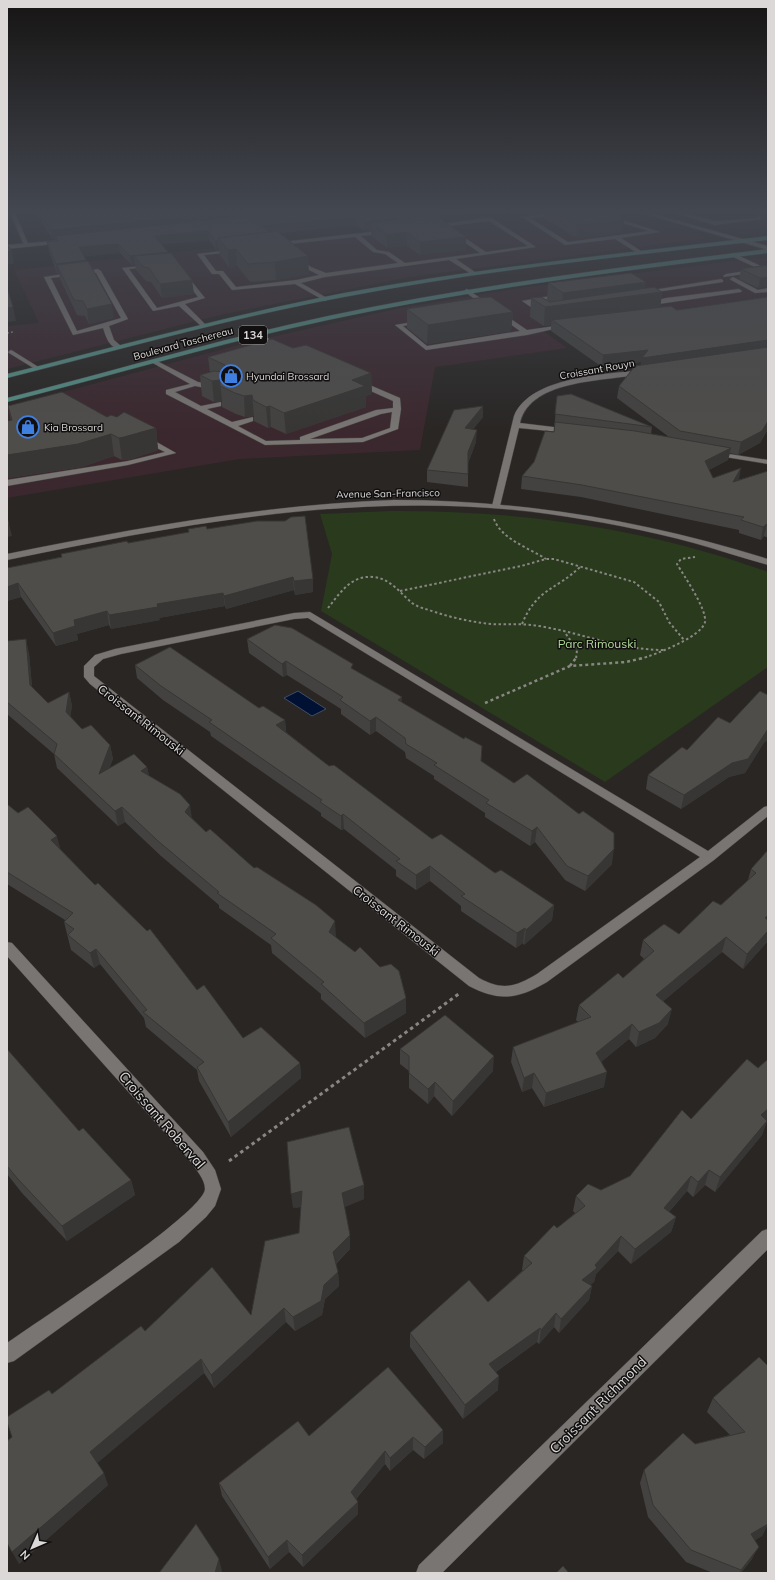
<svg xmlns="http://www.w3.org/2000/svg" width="775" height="1580" viewBox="0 0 775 1580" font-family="Mulish,sans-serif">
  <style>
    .commercial { fill: #3b282e }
    .green { fill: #293a1d }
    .water { fill: #001134; stroke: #424d65 }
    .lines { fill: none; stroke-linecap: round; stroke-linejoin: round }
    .lane-casing { stroke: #464342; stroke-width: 1 }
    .street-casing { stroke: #464342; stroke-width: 1 }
    .secondary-casing { stroke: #464342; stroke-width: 1 }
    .primary-casing { stroke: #464342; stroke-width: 1 }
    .path-far3 { stroke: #898684; stroke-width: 1.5; stroke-dasharray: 2 2; stroke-linecap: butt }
    .path-far2 { stroke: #898684; stroke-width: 2; stroke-dasharray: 2.5 2.5; stroke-linecap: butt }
    .path-far1 { stroke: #898684; stroke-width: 2.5; stroke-dasharray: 3 3; stroke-linecap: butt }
    .path { stroke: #898684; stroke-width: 3; stroke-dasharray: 3.5 3.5; stroke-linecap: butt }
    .lane { fill: #797573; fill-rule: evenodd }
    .street { fill: #797573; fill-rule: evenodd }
    .secondary { fill: #797573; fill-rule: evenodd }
    .primary { fill: #558f86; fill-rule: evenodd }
    .wall { fill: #444240 }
    .shaded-wall { fill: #373634 }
    .building { fill: #4f4d4a; stroke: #373634 }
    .labels { text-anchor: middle; stroke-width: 3; stroke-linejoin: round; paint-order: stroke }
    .far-street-label { font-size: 10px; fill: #dbd8d7; stroke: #110f0f }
    .far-poi-label { font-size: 10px; fill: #dbd8d7; stroke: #110f0f; text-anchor: start }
    .shield { fill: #110f0f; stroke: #9e9c9b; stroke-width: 1 }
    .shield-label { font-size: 11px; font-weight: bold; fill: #dbd8d7 }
    .park-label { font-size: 12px; fill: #b3dd97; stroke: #110f0f }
    .street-label { font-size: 12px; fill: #dbd8d7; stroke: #110f0f }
    .near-street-label { font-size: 14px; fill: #dbd8d7; stroke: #110f0f }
  </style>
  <rect width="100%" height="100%" fill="#292624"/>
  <!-- commercial -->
  <g class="commercial">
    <path d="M559 210H601L709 238 410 277 224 314 7 369V326L39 323 14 270Z"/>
    <path d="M654 210H768V231L742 234Z"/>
    <path d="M756 258 759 259 768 258V298L538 327 567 348 435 367 420 450 240 459 7 498V407L250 342 405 307 521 288Z"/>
  </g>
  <!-- green -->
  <path class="green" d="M390 511C518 510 647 528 768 572V667L605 782 321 611 332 554 320 514Z"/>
  <!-- water -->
  <path class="water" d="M298 691 326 709 312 716 284 698Z"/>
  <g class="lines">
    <!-- lane casing -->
    <g class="lane-casing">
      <g id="lane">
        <path d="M581 210H591L660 232 621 238 641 251 639 254 615 239 565 245 522 217ZM588 213 649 231 568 242 530 218Z"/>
        <path d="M665 210H673L715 221 756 218 759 215 762 219 715 225Z"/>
        <path d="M490 217 536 247 456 259 475 272V274L473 275 449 260 325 277 301 283 327 298 328 299 325 301 295 284 232 290 219 274H212L197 254 237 249 235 252 204 255 216 271H223L236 287 296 280 319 275 307 269 294 258 296 255 311 267 326 273 398 263 385 254 373 252 355 237 280 245 282 242 387 230 389 233 361 236 377 250 389 252 405 263 480 253 451 233 453 230 486 252 528 246 489 221 433 228 430 226Z"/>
        <path d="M733 253 767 269 768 270 724 277 723 276 726 274 759 269 731 256Z"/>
        <path d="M176 262 205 298 185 304 205 324V326H201L179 306 153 311 122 268ZM173 265 198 297 157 308 129 269Z"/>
        <path d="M98 269 101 271 128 319 109 326 114 340 121 346V348C110 350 106 337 103 328L73 335 44 277ZM96 273 121 318 77 331 51 278Z"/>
        <path d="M733 277 758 290 768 288V292L755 293 731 280 730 279Z"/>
        <path d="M721 279 723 280V282L650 293 647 291Z"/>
        <path d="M467 289 527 330 555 326 558 328 527 335 426 350 395 325 425 320V322L403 326 427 346 520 331 465 292V290Z"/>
        <path d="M739 289 742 291 741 292 645 306 642 304 666 298Z"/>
        <path d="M562 294 564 295V297L531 302 546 313V315L544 316 522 301Z"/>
        <path d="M253 333H257L284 346 279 347 253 335Z"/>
        <path d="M11 350 13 351 40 368 35 369 9 353 8 352Z"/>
        <path d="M151 360H155L198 382 220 386 221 388 217 390 195 386 175 392 201 406 221 402V406L207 409 232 422 253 417V421L238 426 266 441 300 440V437L376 410 393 408V401L355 384 354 382 358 380 400 398 401 409 398 429 363 442 265 445 166 394V390L190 384 151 362ZM392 412 390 428 362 438 310 439 381 414Z"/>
        <path d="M140 436H146L176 453 128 465 7 486V480L128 461 165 452 140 440Z"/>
      </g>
    </g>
    <!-- street casing -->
    <g class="street-casing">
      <g id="street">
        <path d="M9 210H14L29 246 24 245Z"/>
        <path d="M644 370 648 372 646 373C610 382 531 377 520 423L570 429 574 431 570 433 519 428 500 506 499 508H493L492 506 514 416C530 376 608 374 644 370Z"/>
        <path d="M710 451 768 460V464L713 455 709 453Z"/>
        <path d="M310 612 708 851 764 807 768 806V816L714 860 547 982C518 999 500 1002 469 986L90 684 84 677V666L95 655 115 649 294 613ZM308 618 700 857 537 974C515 987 503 991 479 978L94 676V667L103 659 121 654 294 619Z"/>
        <path d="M7 942 12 943 203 1152 215 1170 221 1189 215 1206 206 1217 179 1242 14 1361 7 1363V1343C35 1323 204 1213 205 1189 205 1179 196 1170 191 1162L7 956Z"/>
        <path d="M768 1229V1249L442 1573H416L419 1565 762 1231Z"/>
      </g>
    </g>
    <!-- secondary casing -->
    <g class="secondary-casing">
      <g id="secondary">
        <path d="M632 210H640L768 246V250Z"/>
        <path d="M66 240 64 243 7 249V245Z"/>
        <path d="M394 500C523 500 646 521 768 559V565C743 558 719 550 694 543 646 530 598 521 549 514 368 489 184 523 7 560V554C135 528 263 505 394 500Z"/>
      </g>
    </g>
    <!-- primary casing -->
    <g class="primary-casing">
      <g id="primary">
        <path d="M768 236V240C626 256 484 270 344 297 230 318 119 350 7 378V374C119 346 230 315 344 293 484 267 626 253 768 236Z"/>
        <path d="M768 249V253C621 271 473 289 328 320 220 343 114 375 7 402V398C114 371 220 339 328 316 474 285 621 267 768 249Z"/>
      </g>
    </g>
    <!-- path-far3 -->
    <path class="path-far3" d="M7 333 13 332"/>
    <!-- path-far2 -->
    <g class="path-far2">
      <path d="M494 519C501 539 529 548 546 559"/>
      <path d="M400 591 521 566 546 559H554L634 582 659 602 669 622 684 640"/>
      <path d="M328 608C340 593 351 575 373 577 390 578 400 593 412 603 419 608 427 609 435 612 453 618 472 622 491 624 507 625 523 623 539 626 583 633 619 650 664 650"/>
      <path d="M522 624C537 588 555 591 580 567"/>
      <path d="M566 634 577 650 576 659"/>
      <path d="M640 659C654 655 702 637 705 622 707 609 684 576 677 564L681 559 695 557"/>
    </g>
    <!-- path-far1 -->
    <g class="path-far1">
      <path d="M570 666 576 658"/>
      <path d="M485 703 570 666 626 662 643 658"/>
    </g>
    <!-- path -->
    <path class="path" d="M229 1161 460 993"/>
    <!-- lane -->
    <use href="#lane" class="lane"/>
    <!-- street -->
    <use href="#street" class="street"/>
    <!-- secondary -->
    <use href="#secondary" class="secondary"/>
    <!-- primary -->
    <use href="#primary" class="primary"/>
  </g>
  <!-- wall -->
  <g class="wall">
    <path d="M35 210H499L437 216 466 237V250L420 255 407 246 387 248 371 236V231H364L356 225 280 233 309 274 276 280 250 282 237 266 229 268 220 255 219 250H216L209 240 162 244 168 253 194 294 162 298 151 282 146 281 136 270 135 265H132L120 253 84 256 114 318 89 324 85 316 77 315 60 279 59 273 57 274 49 251 47 242 56 241 55 239H52Z"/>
    <path d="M530 210H608L622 232 617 233V234L576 238 544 218V213L537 214Z"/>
    <path d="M768 265 758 288 739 279 741 269Z"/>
    <path d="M548 283 645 288 662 292 660 307 677 310 768 297V429L760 443 738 455 730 453 728 460 709 470 713 478 738 480 768 471V538L764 536 761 540 739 533V530L581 497 521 489 522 476 534 462 554 432 557 396 652 427 651 434 669 437 617 398 619 386 641 365V362L602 367 551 331V325L544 326 530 317 531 298 547 300Z"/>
    <path d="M407 309 513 312 511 331 427 344 407 328Z"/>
    <path d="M293 348 371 373 372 394 366 396V407L286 434 271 427 268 428 254 421V416L245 417 236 414 222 407V401L214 402 202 396 200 375 210 372 208 357Z"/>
    <path d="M8 406 107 417 156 428 158 450 128 460H122L114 456 82 467 8 478 7 476V421H11Z"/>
    <path d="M483 406V417L473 429 476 442 468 463V487L427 482V470Z"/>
    <path d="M257 521 313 592 295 595 294 590 226 609 225 606 159 618 160 620 111 629 109 625 77 634 78 640 56 646 21 597 7 601V568L61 557V554L128 543 207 529Z"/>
    <path d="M247 639 353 669 401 703 481 762 612 864 585 891 565 880 535 842 530 846 485 817V813L434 779V776L406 758 405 752 376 731 370 735 341 714V709L287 675 283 677 249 653Z"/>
    <path d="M7 641 29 653 32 687 48 703 69 692 72 706 70 717 82 729 110 745 113 759 109 768 147 767 149 776 206 832 254 868 336 936 335 937 406 1013 365 1038 321 999V994L272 953 271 945 219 908V905L161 856 125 822 118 826 57 768 54 754 7 714Z"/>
    <path d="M135 665 259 708 285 720 286 732 329 766 432 839 554 905 552 920 524 945 523 943 516 948 461 911V906L430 881 416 890 396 876V870L344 829 341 830 321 816V813L211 736 210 732 163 700 137 678Z"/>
    <path d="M763 744 745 773 729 777 681 809 646 789 648 775 687 750Z"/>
    <path d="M7 804 61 850 197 990 243 1038 300 1063 301 1078 231 1137 199 1081 197 1070 146 1027 144 1018 100 964 94 968 71 950 64 922 65 920 7 884Z"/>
    <path d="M768 850V941L743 969 722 952 663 1001 668 1024 655 1038 636 1047 629 1039 601 1062 604 1087 544 1107 532 1088 522 1092 511 1062 513 1047 578 1022 576 1020 579 1005 623 978 644 959 640 955 643 940 679 934 721 905 748 880 751 869Z"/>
    <path d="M7 1049 79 1131 131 1180 135 1195 67 1241 22 1193 7 1174Z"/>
    <path d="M400 1049 493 1071 452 1116 434 1096 428 1104 409 1088V1071L400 1064Z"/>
    <path d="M691 1119 767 1121 762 1135 715 1192 705 1185 693 1197 687 1191 669 1212 676 1217 671 1232 631 1264 618 1251 596 1274 594 1282 590 1285 592 1286 589 1300 559 1333 554 1327 539 1344 537 1342 496 1372 498 1390 463 1419 410 1347V1333L488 1302 523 1270H522L524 1256 575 1213 573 1211 576 1196 601 1190 630 1176Z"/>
    <path d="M364 1185V1199L344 1207 350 1249 336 1264 338 1272 339 1286 325 1299 322 1315 295 1331 286 1322 214 1388 204 1373 97 1463 108 1485 19 1564 12 1437 52 1394 145 1331 251 1315 299 1233 301 1207 293 1208Z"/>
    <path d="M759 1357 768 1524 762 1536 755 1540 752 1559 741 1573H713L686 1562 648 1517 640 1483 644 1470 695 1444 730 1435 707 1412 713 1398Z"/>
    <path d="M443 1430V1443L424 1459 413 1450 390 1471 385 1464 356 1499 358 1502V1514L303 1567 289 1552 270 1569 222 1496 219 1483 309 1436Z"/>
  </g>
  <!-- shaded-wall -->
  <g class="shaded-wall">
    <path d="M253 210H340L55 236V239H52L51 230Z"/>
    <path d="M420 210H499L371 223V231H364V222Z"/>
    <path d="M537 210H544V213L537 214Z"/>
    <path d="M356 216V225L263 235 262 226Z"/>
    <path d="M624 219 622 232 617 233V234L576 238 577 225Z"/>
    <path d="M208 231 209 240 155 245 154 236Z"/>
    <path d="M407 232V246L387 248V235Z"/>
    <path d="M466 237V250L420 255V242Z"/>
    <path d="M215 241H218L219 250H216Z"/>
    <path d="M118 244 120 253 80 257 79 247Z"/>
    <path d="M236 249 237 266 229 268 228 250Z"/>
    <path d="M12 251 14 264H7V252Z"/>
    <path d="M168 252 169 261 134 256 135 265H132L130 256Z"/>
    <path d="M308 256 309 274 276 280 275 262Z"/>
    <path d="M86 260 87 269 57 265 59 273 57 274 56 264Z"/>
    <path d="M768 277V287L758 288 760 278Z"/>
    <path d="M192 280 194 294 162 298 160 284Z"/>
    <path d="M646 282 644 294 662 292 660 311 552 320 551 325 544 326 545 307 562 305 563 293Z"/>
    <path d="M112 304 114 318 89 324 87 309Z"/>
    <path d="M13 307 16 321 7 322V308Z"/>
    <path d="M513 312 511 331 427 344 428 325Z"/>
    <path d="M768 340V351L640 369 641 362 602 367 603 355 648 350Z"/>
    <path d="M371 373 372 394 366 396V407L286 434 284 413 352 380Z"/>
    <path d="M220 380 222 401 214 402 212 381Z"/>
    <path d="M252 395 254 416 245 417 244 396Z"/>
    <path d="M270 406 271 427 268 428 266 407Z"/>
    <path d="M483 406V417L465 440V428Z"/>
    <path d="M768 421V429L760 443 738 455 741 442Z"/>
    <path d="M156 428 158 450 128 460H122L119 438Z"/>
    <path d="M477 430 476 442 468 464V452Z"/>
    <path d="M111 434 114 456 82 467 8 478 7 474V455Z"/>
    <path d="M731 448 728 460 703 473 705 461Z"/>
    <path d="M741 468 739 480 733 482Z"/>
    <path d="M7 524H9L12 536 7 537Z"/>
    <path d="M767 524 764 536 761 540 763 527Z"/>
    <path d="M293 577 294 590 226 609 224 596Z"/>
    <path d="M313 579V592L295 595 294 581Z"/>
    <path d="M18 583 21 597 7 601V587Z"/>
    <path d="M223 593 225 606 159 618 160 620 111 629 109 615 157 604Z"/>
    <path d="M107 611 109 625 77 634 78 640 56 646 53 633 74 620Z"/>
    <path d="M26 639 29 653 33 698 30 685Z"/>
    <path d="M286 661 287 675 283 677 282 664Z"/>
    <path d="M69 692 72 706 69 726 66 712Z"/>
    <path d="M402 697 401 711 398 700Z"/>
    <path d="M376 717V731L370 735V721Z"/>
    <path d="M285 720 286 734 276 725Z"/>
    <path d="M768 729V740L763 744 745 773 729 777 681 809 684 795Z"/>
    <path d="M110 745 113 759 102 789 99 774Z"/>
    <path d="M147 767 150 781 141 771Z"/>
    <path d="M190 805 192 819 185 812Z"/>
    <path d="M122 807 125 822 118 826 115 811Z"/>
    <path d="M343 814 344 829 341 830V816Z"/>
    <path d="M537 827 535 842 530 846 532 831Z"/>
    <path d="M57 836 61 851 51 840Z"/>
    <path d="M614 849 612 864 585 891 588 876Z"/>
    <path d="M430 866V881L416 890V875Z"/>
    <path d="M554 905 552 920 524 945 526 930Z"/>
    <path d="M768 915V926L765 918Z"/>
    <path d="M335 921 336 936 330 947 329 932Z"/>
    <path d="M525 928 523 943 516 948 517 933Z"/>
    <path d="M768 931V941L743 969 747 954Z"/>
    <path d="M726 937 722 952 653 1010 656 995Z"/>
    <path d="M96 949 100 964 94 968 90 953Z"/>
    <path d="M406 998V1013L365 1038 364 1023Z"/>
    <path d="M672 1009 668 1024 655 1038 636 1047 639 1032Z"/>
    <path d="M632 1024 629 1039 594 1068 596 1053Z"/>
    <path d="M494 1056 493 1071 452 1116 453 1101Z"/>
    <path d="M300 1063 301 1078 231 1137 228 1122Z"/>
    <path d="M607 1072 604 1087 544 1107 546 1093Z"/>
    <path d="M534 1073 532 1088 522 1092 524 1078Z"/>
    <path d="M435 1082 434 1096 428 1104V1089Z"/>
    <path d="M768 1109V1120L767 1121 762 1135 715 1192 720 1177 761 1115Z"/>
    <path d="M709 1170 705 1185 693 1197 698 1182Z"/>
    <path d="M691 1176 687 1191 660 1222 664 1208Z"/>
    <path d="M131 1180 135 1195 67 1241 62 1226Z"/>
    <path d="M364 1185V1199L343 1208 342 1193Z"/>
    <path d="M302 1191 304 1206 293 1208 291 1194Z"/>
    <path d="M676 1217 671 1232 631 1264 635 1249Z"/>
    <path d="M350 1235V1249L333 1266V1252Z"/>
    <path d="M621 1236 618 1251 596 1274 594 1282 579 1294 582 1280 595 1265Z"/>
    <path d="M338 1272 339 1286 325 1299 322 1315 295 1331 293 1317 324 1285Z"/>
    <path d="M592 1286 589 1300 559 1333 561 1319Z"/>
    <path d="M284 1308 286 1322 214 1388 211 1375Z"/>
    <path d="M556 1313 554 1327 539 1344 541 1330Z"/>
    <path d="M540 1328 537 1342 487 1378 489 1364Z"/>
    <path d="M201 1359 204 1373 95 1465 90 1452Z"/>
    <path d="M499 1376 498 1390 463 1419 465 1405Z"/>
    <path d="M443 1430V1443L424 1459 425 1447Z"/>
    <path d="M413 1437V1450L390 1471V1458Z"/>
    <path d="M385 1451V1464L351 1504V1492Z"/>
    <path d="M104 1473 108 1485 19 1564 12 1552Z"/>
    <path d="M358 1502V1514L303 1567 302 1555Z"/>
    <path d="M768 1524 762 1536 745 1546 751 1534Z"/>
    <path d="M287 1540 289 1552 270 1569 268 1557Z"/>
    <path d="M759 1547 752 1559 741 1573H739Z"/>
    <path d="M219 1559 222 1571V1573H215Z"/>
  </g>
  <!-- building -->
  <g class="building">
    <path d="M38 210H253L51 230Z"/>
    <path d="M305 210H421L428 215 364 222 356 216 262 226 270 232 218 238V241H215L208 231 154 236 168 252 130 256 118 244 79 247 86 260 56 264 47 242 58 241 55 236Z"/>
    <path d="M552 210H608L624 219 616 220 618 221 577 225Z"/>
    <path d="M435 215 466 237 420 242 407 232 387 235 371 223Z"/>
    <path d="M277 231 308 256 275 262 248 264 236 249 228 250 218 238Z"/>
    <path d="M7 245 12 251 7 252Z"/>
    <path d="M171 253 192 280 160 284 149 268 144 267 134 256Z"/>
    <path d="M88 261 112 304 87 309 83 301 74 300 57 265Z"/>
    <path d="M768 265V277L760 278 741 269Z"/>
    <path d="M631 273 646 282 563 293 548 283Z"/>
    <path d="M654 287 662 292 545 307 531 298 541 297 550 302Z"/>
    <path d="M7 288 13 307 7 308Z"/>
    <path d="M491 297 513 312 428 325 407 309 477 298Z"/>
    <path d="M768 297V340L642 358 648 350 603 355 552 320 671 306 677 310Z"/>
    <path d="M272 339 293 348 306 345 371 373 352 380 365 386 284 413 270 406 266 407 253 400 252 395 244 396 235 393 220 386V380L212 381 200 375 214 371 223 372 228 369 225 365 208 357Z"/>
    <path d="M768 347V421L762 431 741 442 680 431 619 386 635 366Z"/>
    <path d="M62 392 107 417 111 415 117 417 124 412 156 428 124 437 119 438 111 434 78 444 7 455V421L12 420 8 406Z"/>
    <path d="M571 394 652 427 555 414 557 396Z"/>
    <path d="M483 406 465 428 477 430 468 452V474L427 470 454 410Z"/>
    <path d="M555 422 635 431 731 448 705 461 713 478 741 468 733 482 768 471V524H767L763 527 741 520 744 517 582 485 522 476 534 462 545 431 554 432Z"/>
    <path d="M305 516 313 579 294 581 293 577 224 596 223 593 157 604 158 607 109 615 107 611 74 620 75 626 53 633 18 583 7 587V568L62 557 61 554 127 541 128 543 189 532 188 529 206 526 207 529 257 521H285L291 517Z"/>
    <path d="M7 517 9 524H7Z"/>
    <path d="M275 625 292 628 353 664 351 668 402 697 398 700 464 739 465 737 482 746 481 761 514 783 527 774 579 814 583 811 614 833V849L588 876 567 866 537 827 532 831 486 803 489 800 434 765 437 763 406 744 405 738 376 717 370 721 340 700 343 697 286 661 282 664 247 639Z"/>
    <path d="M26 639 30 685 48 703 69 692 66 712 82 729 91 725 110 745 99 774 134 754 147 767 141 771 180 794 190 805 185 812 206 832 210 829 254 868 257 867 316 905 335 921 329 932 355 952 360 947 380 967 391 964 399 971 406 998 364 1023 321 984 324 982 271 938 276 934 217 893 219 892 158 841 122 807 115 811 54 754 57 744 7 702V641Z"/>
    <path d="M170 647 259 708 263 706 285 720 276 725 329 766 334 765 432 839 441 834 495 873 501 870 554 905 526 930 525 928 517 933 461 896 465 894 430 866 416 875 396 861 400 859 343 814 341 816 320 802 322 800 209 722 212 720 161 686 135 665Z"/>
    <path d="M760 691 768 695V729L748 759 732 763 684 795 648 775 682 747 687 750 718 717 730 723Z"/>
    <path d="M7 804 18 813 28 807 57 836 51 840 95 885 98 883 147 931 150 929 197 990 204 985 243 1038 261 1027 300 1063 228 1122 197 1067 204 1062 143 1012 147 1010 96 949 90 953 68 935 74 929 64 922 73 913 7 872Z"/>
    <path d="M768 850V915L765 918 768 920V931L747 954 726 937 656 995 672 1009 659 1023 639 1032 632 1024 596 1053 607 1072 546 1093 534 1073 524 1078 513 1047 591 1017 579 1005 618 973 623 978 654 951 643 940 664 924 679 934 713 901 721 905 756 873 751 869Z"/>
    <path d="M445 1015 494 1056 453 1101 435 1082 428 1089 409 1073V1056L400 1049Z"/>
    <path d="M7 1049 79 1131 83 1128 131 1180 62 1226 17 1178 7 1166Z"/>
    <path d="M747 1059 758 1068 768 1059V1109L761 1115 767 1121 720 1177 709 1170 698 1182 691 1176 664 1208 676 1217 635 1249 621 1236 595 1265 597 1268 582 1280 592 1286 561 1319 556 1313 541 1330 540 1328 489 1364 499 1376 465 1405 410 1333 469 1280 488 1302 532 1263 524 1256 554 1225 557 1228 585 1206 576 1196 588 1184 601 1190 630 1176 682 1110 691 1119Z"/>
    <path d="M349 1127 364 1185 342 1193 350 1235 333 1252 338 1272 324 1285 321 1301 293 1317 284 1308 211 1375 201 1359 90 1452 104 1473 12 1552 7 1543V1441L12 1437 7 1422V1417L49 1390 52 1394 141 1326 145 1331 212 1267 251 1315 265 1241 299 1233 302 1191 291 1194 287 1142Z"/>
    <path d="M759 1357 767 1365 768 1364V1524L751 1534 759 1547 741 1570 691 1550 653 1505 644 1470 683 1433 695 1444 745 1432 713 1398Z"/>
    <path d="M388 1367 443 1430 425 1447 413 1437 390 1458 385 1451 351 1492 358 1502 302 1555 287 1540 268 1557 219 1483 298 1421 309 1436Z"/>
    <path d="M196 1524 219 1559 215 1573H159Z"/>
    <path d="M563 1566 569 1573H556Z"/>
  </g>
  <!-- sky -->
  <linearGradient id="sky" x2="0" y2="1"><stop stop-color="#171514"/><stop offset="0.49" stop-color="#434750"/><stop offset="1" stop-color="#434750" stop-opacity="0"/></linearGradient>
  <rect width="775" height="431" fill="url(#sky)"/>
  <!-- icons -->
  <defs>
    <g id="shop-ring" transform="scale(1.15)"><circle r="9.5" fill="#110f0f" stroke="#3f7fe0" stroke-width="1.5"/><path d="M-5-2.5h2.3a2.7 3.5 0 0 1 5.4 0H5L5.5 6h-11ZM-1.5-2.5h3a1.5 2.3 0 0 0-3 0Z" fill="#3f7fe0"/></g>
  </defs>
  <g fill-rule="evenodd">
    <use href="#shop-ring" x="231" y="376"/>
    <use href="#shop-ring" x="28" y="427"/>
  </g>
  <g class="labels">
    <!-- far-street labels -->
    <g class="far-street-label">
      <text transform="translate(183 343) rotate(-15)" y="4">Boulevard Taschereau</text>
      <text transform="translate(597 369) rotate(-10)" y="4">Croissant Rouyn</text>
      <text transform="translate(388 493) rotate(-1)" y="4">Avenue San-Francisco</text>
    </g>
    <!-- far-poi labels -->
    <g class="far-poi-label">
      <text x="246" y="380">Hyundai Brossard</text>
      <text x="44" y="431">Kia Brossard</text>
    </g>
    <!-- shield labels -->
    <rect class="shield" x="239" y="326" width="28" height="18" rx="3"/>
    <g class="shield-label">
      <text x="253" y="339">134</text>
    </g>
    <!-- park labels -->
    <g class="park-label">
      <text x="597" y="648">Parc Rimouski</text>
    </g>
    <!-- street labels -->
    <g class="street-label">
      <text transform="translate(141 720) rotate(38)" y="4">Croissant Rimouski</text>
      <text transform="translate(396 921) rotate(38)" y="4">Croissant Rimouski</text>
    </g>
    <!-- near-street labels -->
    <g class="near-street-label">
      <text transform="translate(162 1120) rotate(49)" y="5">Croissant Roberval</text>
      <text transform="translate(598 1405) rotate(-45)" y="5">Croissant Richmond</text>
    </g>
  </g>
  <!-- border -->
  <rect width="775" height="1580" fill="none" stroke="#dbd8d7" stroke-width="16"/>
  <!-- north arrow -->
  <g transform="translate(32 1548) rotate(225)" stroke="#110f0f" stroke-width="3" paint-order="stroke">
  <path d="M0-3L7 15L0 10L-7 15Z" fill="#dbd8d7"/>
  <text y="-6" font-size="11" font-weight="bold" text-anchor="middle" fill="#dbd8d7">N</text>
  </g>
</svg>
